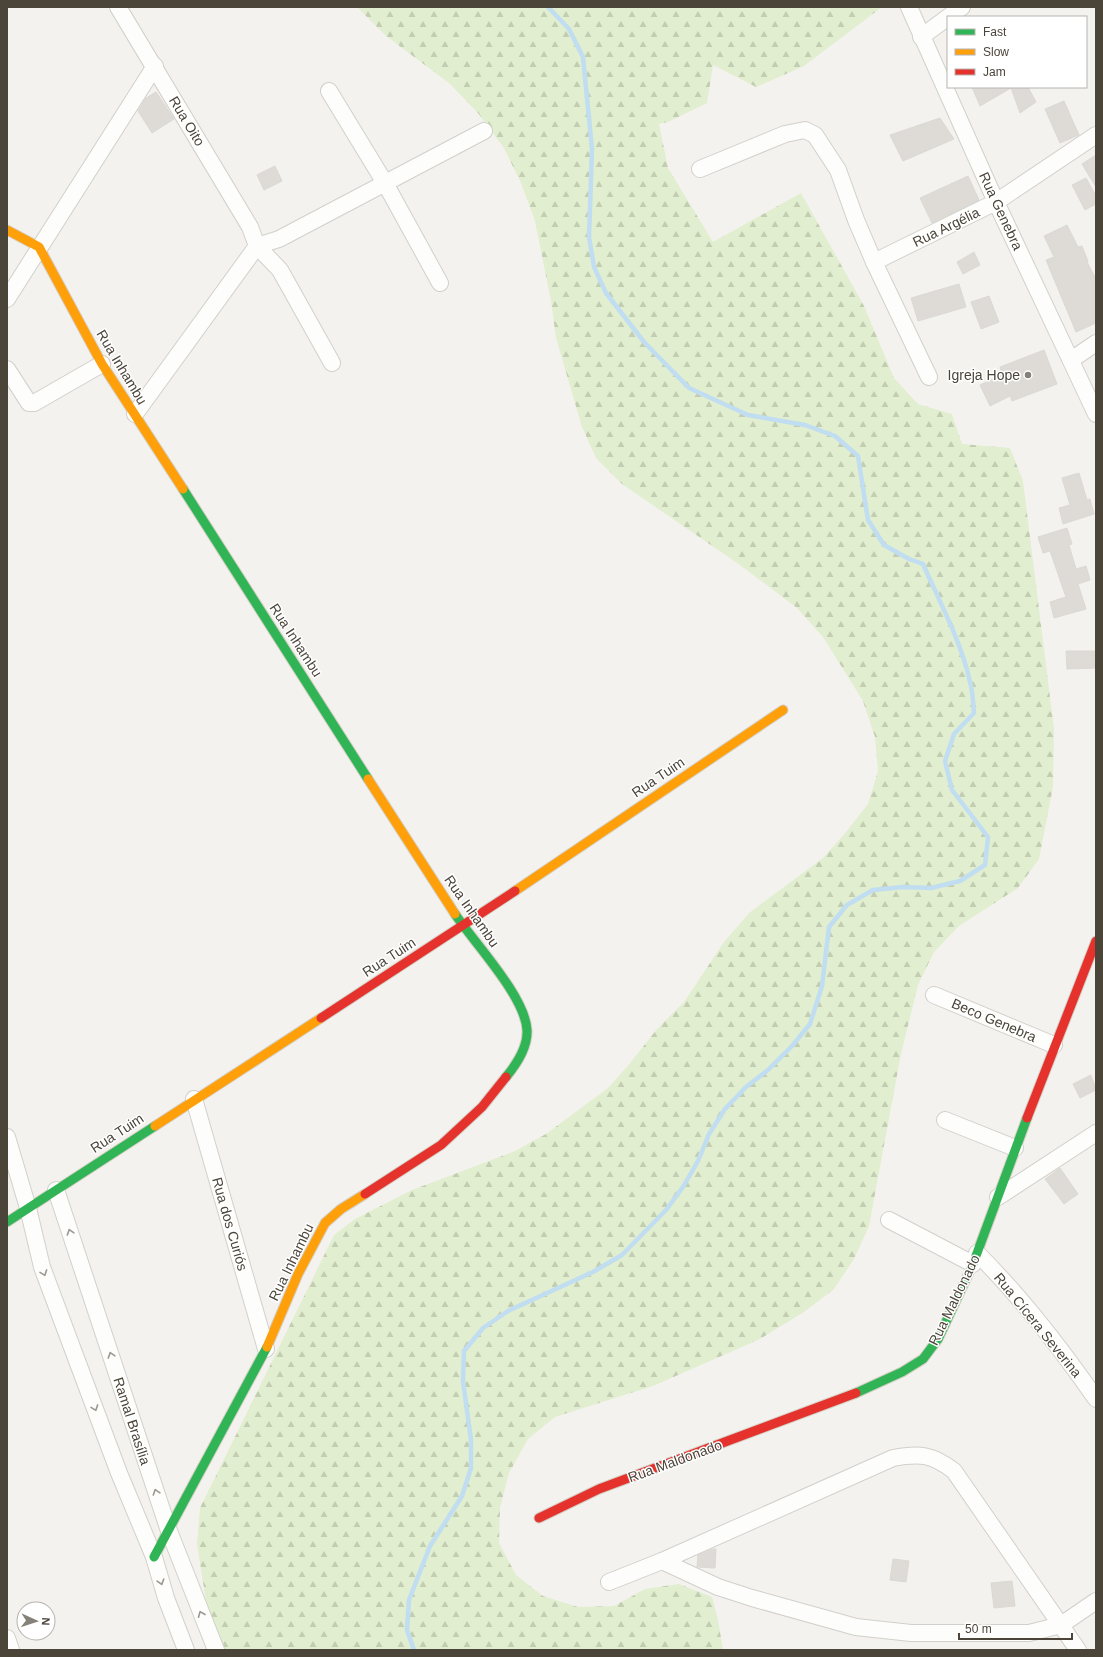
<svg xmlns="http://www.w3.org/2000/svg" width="1103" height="1657" viewBox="0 0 1103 1657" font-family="Helvetica,sans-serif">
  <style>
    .forest { fill: url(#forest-firs) }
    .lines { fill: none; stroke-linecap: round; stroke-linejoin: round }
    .stream { stroke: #c0ddf1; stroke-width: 4.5 }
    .building { fill: #dedbd6; stroke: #dcd9d4 }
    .street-casing { stroke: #d2d0cb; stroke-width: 18 }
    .fast-casing { stroke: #d3cfc5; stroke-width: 11 }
    .slow-casing { stroke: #d3cfc5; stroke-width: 11 }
    .jam-casing { stroke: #d3cfc5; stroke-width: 11 }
    .street { stroke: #fdfdfc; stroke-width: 16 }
    .fast { stroke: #30b455; stroke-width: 9 }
    .slow { stroke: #ff9f0a; stroke-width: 9 }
    .jam { stroke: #e5322d; stroke-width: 9 }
    .oneway { stroke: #9b9791 }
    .poi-dot { fill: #868178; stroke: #fff; stroke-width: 1.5 }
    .labels { text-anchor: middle; stroke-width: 3; stroke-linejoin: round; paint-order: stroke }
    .street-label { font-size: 14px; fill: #4b4439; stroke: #fff }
    .poi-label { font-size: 14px; fill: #4b4439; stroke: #fff; text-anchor: end }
  </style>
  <defs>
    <pattern id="forest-firs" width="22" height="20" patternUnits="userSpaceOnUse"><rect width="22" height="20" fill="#e1eecf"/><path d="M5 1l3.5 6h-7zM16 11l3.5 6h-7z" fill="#c3cdb2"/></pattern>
  </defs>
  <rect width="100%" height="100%" fill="#f4f2ee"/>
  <!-- forest -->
  <path class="forest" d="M357 7H882L804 66 756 87 713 65 707 103 668 122 659 124 668 168 713 242 801 193 864 306 894 378 918 404 952 414 962 444 1010 448 1023 481 1054 729 1053 787 1039 859 1018 888 959 926 934 952 918 985 901 1054 869 1226 854 1259 834 1289 804 1312 760 1339 653 1386 555 1417 528 1439 509 1473 500 1508 499 1543 516 1575 543 1596 578 1607 614 1606 645 1589 679 1584 712 1597 718 1620 723 1650H223L206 1601 197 1544 200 1508 334 1235 355 1219 412 1190 515 1151 546 1134 608 1088 631 1062 657 1029 684 1002 724 942 749 913 823 858 846 832 868 804 878 771 875 737 863 701 823 637 797 608 740 565 622 484 596 458 582 427 556 338 551 301 535 221 521 183 504 148 478 113 449 83 386 36Z"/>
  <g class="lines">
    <!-- stream -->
    <path class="stream" d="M414 1650 407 1630 409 1600 430 1546 462 1496 471 1468V1440L463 1381 464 1351 483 1328 508 1311 593 1272 622 1255 666 1210 683 1187 698 1161 709 1134 725 1109 746 1087 768 1070 792 1046 810 1024 822 986 829 927 847 905 873 890 903 887 931 888 960 881 985 865 988 837 952 790 945 761 954 734 974 713C973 703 973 692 970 682 961 641 940 603 923 564L909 559 884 545 868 520 858 456 835 436 805 425 748 415 689 388 644 342 606 293 594 267 589 237 592 149 583 57 569 29 548 7"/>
  </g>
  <!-- building -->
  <g class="building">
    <path d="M972 87H1028L1036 102 1020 113 1011 88 980 106Z"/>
    <path d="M156 92 174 119 152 133 138 111 146 98Z"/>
    <path d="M1064 101 1079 135 1060 143 1045 109Z"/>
    <path d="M940 118 954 139 903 161 890 135Z"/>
    <path d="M1096 155V187L1082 164Z"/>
    <path d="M275 166 282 181 264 190 257 175Z"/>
    <path d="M968 176 979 200 932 223 920 198Z"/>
    <path d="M1086 178 1096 196V204L1085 210 1072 185Z"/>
    <path d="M1067 225 1078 247 1082 246 1088 261 1087 262 1096 279V323L1076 332 1046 260 1054 257 1044 236Z"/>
    <path d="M974 252 980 265 963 274 957 262Z"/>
    <path d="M959 284 966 307 918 321 911 298Z"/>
    <path d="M989 296 999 322 981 329 971 302Z"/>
    <path d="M1044 350 1057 384 1012 401 1010 396 990 406 980 385 1002 375 1000 367Z"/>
    <path d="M1079 473 1087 500 1090 499 1094 514 1063 524 1059 508 1070 505 1062 478Z"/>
    <path d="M1067 528 1072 544 1069 545 1076 569 1086 566 1090 580 1078 584 1086 609 1054 618 1050 602 1066 597 1050 551 1043 553 1038 537Z"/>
    <path d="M1066 651H1096V668L1067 669Z"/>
    <path d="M1091 1075 1096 1090 1080 1098 1073 1084Z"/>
    <path d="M1060 1168 1078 1194 1064 1204 1045 1179Z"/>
    <path d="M713 1549H716L715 1568 697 1567 698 1555Z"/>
    <path d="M893 1559 909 1561 906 1582 890 1580Z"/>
    <path d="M1012 1581 1015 1606 994 1608 991 1583Z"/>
  </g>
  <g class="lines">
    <!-- street casing -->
    <g class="street-casing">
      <g id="street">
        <path d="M118 7 250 227 257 246 135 414"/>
        <path d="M909 7 996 202 1096 414"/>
        <path d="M921 37 962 7"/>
        <path d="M329 91 385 183 440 283"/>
        <path d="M700 169 785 134 805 130 815 135 838 170 856 220 874 262 929 377"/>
        <path d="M874 262 996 202 1096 135"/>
        <path d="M7 299 155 66"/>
        <path d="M1071 360 1096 343"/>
        <path d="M332 363 280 270 257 246 279 239 484 131"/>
        <path d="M7 369 29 403H34L102 364"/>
        <path d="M934 995 1054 1045"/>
        <path d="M194 1099 266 1349"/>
        <path d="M945 1120 1015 1148"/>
        <path d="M7 1137 28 1208 42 1267 119 1473 154 1557 166 1598 186 1650"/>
        <path d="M56 1190 169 1531 216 1650"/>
        <path d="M998 1197 1096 1133"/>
        <path d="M889 1220 973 1264"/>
        <path d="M977 1253C1022 1298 1060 1347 1096 1399"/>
        <path d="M662 1561 718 1587 752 1598 856 1627 911 1633H1029L1061 1625 1096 1601"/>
        <path d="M609 1582 662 1561 893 1458C919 1453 932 1454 954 1471L1078 1650"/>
        <path d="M7 1638 11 1650"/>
      </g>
    </g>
    <!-- fast casing -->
    <g class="fast-casing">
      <g id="fast">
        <path d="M183 489 368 779"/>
        <path d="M455 914C475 944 525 996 527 1030 528 1047 516 1065 506 1077"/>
        <path d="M7 1222 155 1126"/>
        <path d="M856 1393 902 1372 923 1359 938 1339 973 1264 1027 1118"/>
        <path d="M154 1557 267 1347"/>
      </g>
    </g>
    <!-- slow casing -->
    <g class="slow-casing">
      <g id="slow">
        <path d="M7 230 39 247 102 364 183 489"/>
        <path d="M368 779 455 914"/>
        <path d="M515 891 783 710"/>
        <path d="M155 1126 321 1018"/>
        <path d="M267 1347 298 1274 325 1223 341 1209 365 1194"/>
      </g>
    </g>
    <!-- jam casing -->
    <g class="jam-casing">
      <g id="jam">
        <path d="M321 1018 515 891"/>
        <path d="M1027 1118 1096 941"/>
        <path d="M365 1194 441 1145 482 1107 506 1077"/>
        <path d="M539 1518 599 1489 856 1393"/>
      </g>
    </g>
    <!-- street -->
    <use href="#street" class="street"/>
    <!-- fast -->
    <use href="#fast" class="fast"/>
    <!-- slow -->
    <use href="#slow" class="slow"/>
    <!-- jam -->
    <use href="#jam" class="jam"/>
  </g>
  <!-- one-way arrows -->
  <defs><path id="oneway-chevron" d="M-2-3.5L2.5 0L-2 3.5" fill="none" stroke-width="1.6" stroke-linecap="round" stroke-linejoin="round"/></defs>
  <g class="oneway">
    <use href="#oneway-chevron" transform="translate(70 1232) rotate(-108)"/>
    <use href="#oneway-chevron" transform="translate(44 1273) rotate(70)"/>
    <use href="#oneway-chevron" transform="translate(111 1355) rotate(-108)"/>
    <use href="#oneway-chevron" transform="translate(95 1408) rotate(70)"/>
    <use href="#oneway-chevron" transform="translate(156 1492) rotate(-108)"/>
    <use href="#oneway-chevron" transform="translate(161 1582) rotate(73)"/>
    <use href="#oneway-chevron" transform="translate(201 1614) rotate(-112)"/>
  </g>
  <!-- markers -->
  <circle class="poi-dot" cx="1028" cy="375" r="4"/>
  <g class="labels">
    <!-- street labels -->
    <g class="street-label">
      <text transform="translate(187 121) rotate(59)" y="5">Rua Oito</text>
      <text transform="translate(1001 211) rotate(65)" y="5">Rua Genebra</text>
      <text transform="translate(946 227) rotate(-26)" y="5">Rua Argélia</text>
      <text transform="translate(122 367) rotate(59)" y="5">Rua Inhambu</text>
      <text transform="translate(296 640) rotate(57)" y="5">Rua Inhambu</text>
      <text transform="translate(658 777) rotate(-34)" y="5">Rua Tuim</text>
      <text transform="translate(472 911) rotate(55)" y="5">Rua Inhambu</text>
      <text transform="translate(389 957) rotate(-33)" y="5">Rua Tuim</text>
      <text transform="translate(994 1020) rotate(23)" y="5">Beco Genebra</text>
      <text transform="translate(117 1133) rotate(-33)" y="5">Rua Tuim</text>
      <text transform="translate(230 1224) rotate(74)" y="5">Rua dos Curiós</text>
      <text transform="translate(291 1262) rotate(-64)" y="5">Rua Inhambu</text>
      <text transform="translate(954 1300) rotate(-64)" y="5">Rua Maldonado</text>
      <text transform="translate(1038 1325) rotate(51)" y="5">Rua Cícera Severina</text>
      <text transform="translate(132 1421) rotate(72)" y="5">Ramal Brasília</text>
      <text transform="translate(675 1461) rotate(-20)" y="5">Rua Maldonado</text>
    </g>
    <!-- poi labels -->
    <g class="poi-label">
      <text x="1020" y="380">Igreja Hope</text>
    </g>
  </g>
  <!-- border -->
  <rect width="1103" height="1657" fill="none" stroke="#4b4439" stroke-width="16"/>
  <!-- legend -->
  <rect x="947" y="16" width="140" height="72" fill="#ffffff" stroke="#b7b4b0"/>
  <rect x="955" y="29" width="20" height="6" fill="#30b455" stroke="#b7b4b0"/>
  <text x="983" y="36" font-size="12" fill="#4b4439">Fast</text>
  <rect x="955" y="49" width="20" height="6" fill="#ff9f0a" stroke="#b7b4b0"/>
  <text x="983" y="56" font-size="12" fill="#4b4439">Slow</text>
  <rect x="955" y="69" width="20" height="6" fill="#e5322d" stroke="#b7b4b0"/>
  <text x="983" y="76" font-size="12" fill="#4b4439">Jam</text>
  <!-- north arrow -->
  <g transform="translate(36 1621) rotate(93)"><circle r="19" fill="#ffffff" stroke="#b7b4b0"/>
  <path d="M0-3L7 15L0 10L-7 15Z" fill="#868178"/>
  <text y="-6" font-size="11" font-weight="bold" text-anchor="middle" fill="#4b4439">N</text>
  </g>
  <!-- scale -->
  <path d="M959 1633v6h113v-6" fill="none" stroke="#4b4439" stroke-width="2"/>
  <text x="965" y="1633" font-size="12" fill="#4b4439" stroke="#ffffff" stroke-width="3" paint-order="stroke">50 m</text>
</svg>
